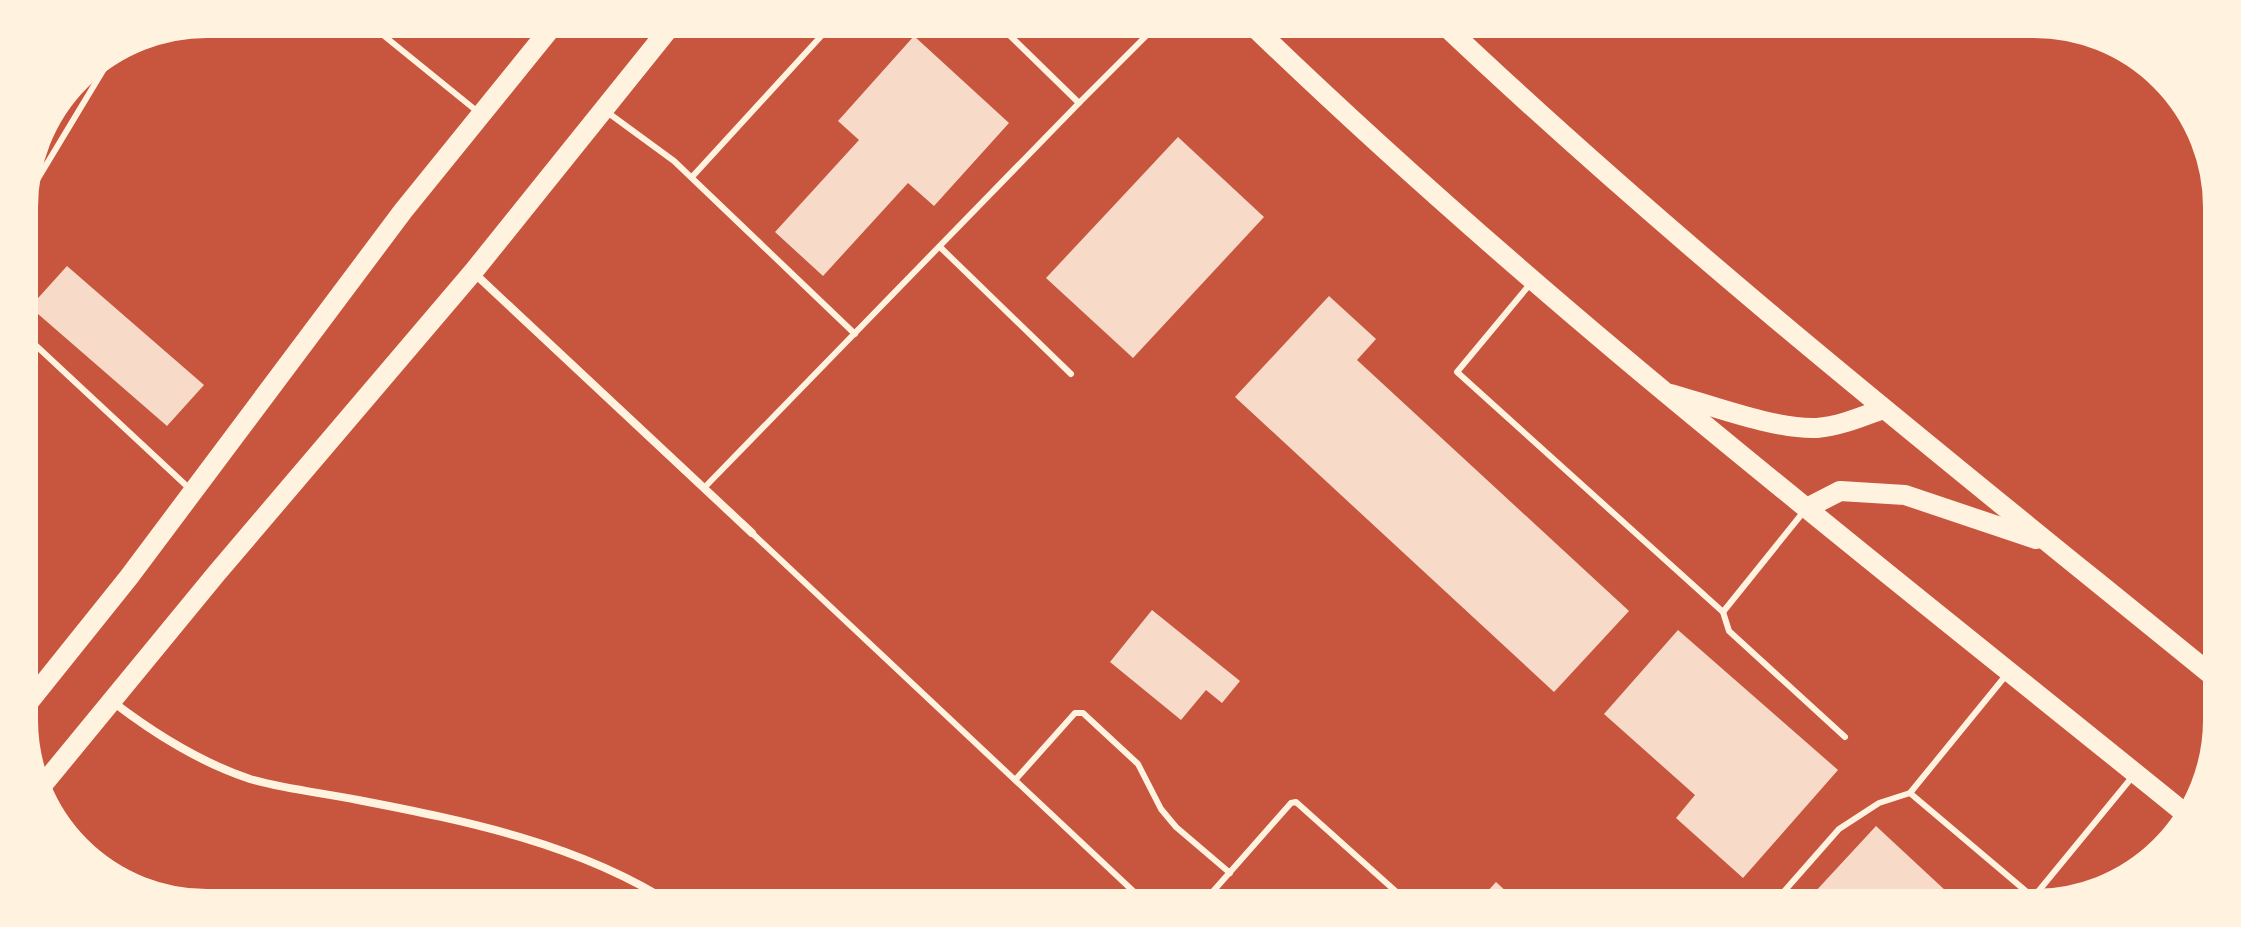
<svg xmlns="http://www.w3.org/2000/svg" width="2241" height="927" viewBox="0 0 2241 927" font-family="'Space Grotesk',sans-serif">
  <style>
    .building { fill: #f7dbc8 }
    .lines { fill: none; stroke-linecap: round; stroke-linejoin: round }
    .service { stroke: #fff3e0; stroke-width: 6 }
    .minor { stroke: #fff3e0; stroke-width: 8 }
    .primary { stroke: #fff3e0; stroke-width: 20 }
    .rim { fill: none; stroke: #fff3e0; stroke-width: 4 }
  </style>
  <rect width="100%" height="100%" fill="#c8553d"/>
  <!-- building -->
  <g class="building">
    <path d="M415 22H448L435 38Z"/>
    <path d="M914 36 1009 123 934 206 908 183 823 276 775 232 859 140 838 121Z"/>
    <path d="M1178 137 1264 217 1133 358 1046 278Z"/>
    <path d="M67 266 204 385 167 426 30 307Z"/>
    <path d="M1329 296 1376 339 1357 360 1629 611 1554 692 1235 397Z"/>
    <path d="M1152 610 1240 681 1222 703 1206 690 1181 720 1110 662Z"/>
    <path d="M1678 630 1838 770 1743 878 1676 818 1695 795 1604 714Z"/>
    <path d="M1876 826 1961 905H1826L1814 893Z"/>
    <path d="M1496 882 1521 905H1475Z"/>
  </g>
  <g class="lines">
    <!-- service -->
    <g class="service">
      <path d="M367 22 478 112"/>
      <path d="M1079 103 1160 22"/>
      <path d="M607 112 674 161 855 334"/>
      <path d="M692 177 834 22"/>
      <path d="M22 205 116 49"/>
      <path d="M940 247 1071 374"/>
      <path d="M1531 283 1457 372 1723 612 1805 510"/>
      <path d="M30 340 191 490"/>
      <path d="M704 488 1079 103 996 22"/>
      <path d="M752 533 1148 905"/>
      <path d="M1723 612 1729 631 1845 737"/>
      <path d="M2007 674 1910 793 2034 898"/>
      <path d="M1016 779 1075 713H1083L1138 764 1161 809 1176 827 1230 873"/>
      <path d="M1201 905 1291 803 1296 802 1411 905"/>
      <path d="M1772 905 1839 829 1879 803 1910 793"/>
      <path d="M2027 905 2133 776"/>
    </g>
    <!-- minor -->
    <g class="minor">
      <path d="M473 272 752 533"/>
      <path d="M113 702C155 734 199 762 250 779 285 789 323 793 358 800 467 821 580 844 674 905"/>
    </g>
    <!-- primary -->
    <g class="primary">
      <path d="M1249 22C1543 307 1869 557 2187 815"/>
      <path d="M1441 22C1688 256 1955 466 2219 681"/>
      <path d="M1671 394C1710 405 1777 430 1817 428 1840 426 1861 417 1883 409"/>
      <path d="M1807 508 1840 491 1905 495 2036 539"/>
      <path d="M24 708 129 577 403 211 556 22"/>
      <path d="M41 787 216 574 473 272 674 22"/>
    </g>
  </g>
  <!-- crop -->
  <path d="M0 0H2241V927H0ZM207 36H2034A171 171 0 0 1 2205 207V720A171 171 0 0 1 2034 891H207A171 171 0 0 1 36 720V207A171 171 0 0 1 207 36Z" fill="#fff3e0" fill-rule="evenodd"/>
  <path class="rim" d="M207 36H2034A171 171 0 0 1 2205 207V720A171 171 0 0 1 2034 891H207A171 171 0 0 1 36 720V207A171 171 0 0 1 207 36Z"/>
</svg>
